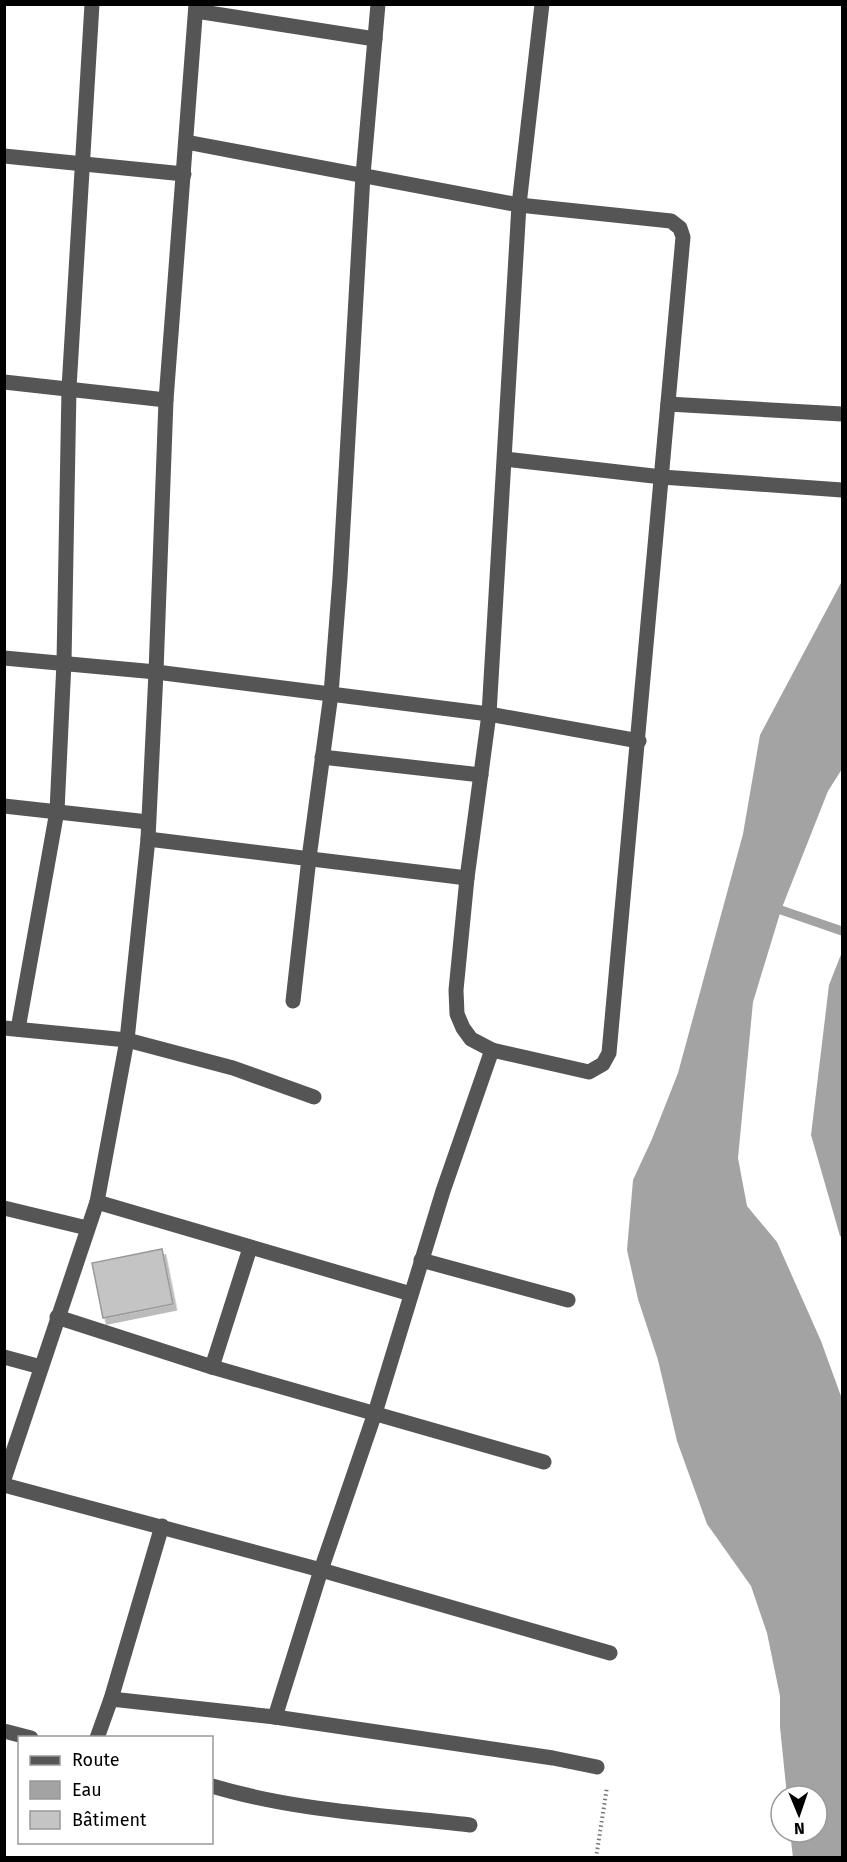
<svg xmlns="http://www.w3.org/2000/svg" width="847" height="1862" viewBox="0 0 847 1862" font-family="'Fira Sans',sans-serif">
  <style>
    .water { fill: #a3a3a3 }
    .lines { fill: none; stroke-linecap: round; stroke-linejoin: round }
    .stream { stroke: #a3a3a3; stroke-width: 9 }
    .building { fill: #c4c4c4; stroke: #999; stroke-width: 1.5; filter: url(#shadow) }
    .path { stroke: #777; stroke-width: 4; stroke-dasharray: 1.5 3; stroke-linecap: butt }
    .minor { stroke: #555; stroke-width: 15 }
  </style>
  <defs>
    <filter id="shadow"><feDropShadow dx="3.5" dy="6" stdDeviation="0" flood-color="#0004"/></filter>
  </defs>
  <rect width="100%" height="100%" fill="#fff"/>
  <!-- water -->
  <g class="water">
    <path d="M842 581V769L828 791 781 910 753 1002 738 1158 747 1206 777 1242 821 1341 842 1399V1857L793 1858 790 1832H817V1796H787L780 1727V1696L767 1633 751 1586 707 1524 677 1441 658 1360 638 1299 627 1250 633 1180 652 1139 678 1073 743 834 760 735Z"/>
    <path d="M842 952V1237L840 1236 811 1135 829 985Z"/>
  </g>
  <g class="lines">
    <!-- stream -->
    <path class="stream" d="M781 910 842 931"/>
  </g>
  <!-- building -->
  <path class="building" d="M162 1249 173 1304 103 1318 92 1263Z"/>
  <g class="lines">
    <!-- path -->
    <path class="path" d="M596 1858 607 1787"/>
    <!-- minor -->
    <g class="minor">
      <path d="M196 11 375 39"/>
      <path d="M186 142 519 205 671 221 680 228 683 237 609 1053 603 1064 589 1072 492 1050"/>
      <path d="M4 156 184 174"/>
      <path d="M4 382 166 400"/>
      <path d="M668 404 842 414"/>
      <path d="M505 459 662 477 842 490"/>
      <path d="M4 658 156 672 489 714 639 741"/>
      <path d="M322 757 481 775"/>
      <path d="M4 806 148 822"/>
      <path d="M148 839 467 878"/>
      <path d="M293 1001 309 858 331 694 340 578 363 175 378 4"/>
      <path d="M4 1028 127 1040 233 1068 314 1097"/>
      <path d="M18 1029 57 811 64 662 69 388 92 4"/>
      <path d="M97 1202 411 1294"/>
      <path d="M4 1208 87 1228"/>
      <path d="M421 1260 568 1300"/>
      <path d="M57 1317 212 1367 544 1462"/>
      <path d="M4 1357 41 1367"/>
      <path d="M212 1367 250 1248"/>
      <path d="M4 1479 97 1202 127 1040 148 839 156 672 166 400 196 4"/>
      <path d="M4 1485 321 1570 610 1653"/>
      <path d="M111 1699 275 1717 553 1758 597 1767"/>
      <path d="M275 1717 321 1570 375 1413 443 1191 492 1050 471 1039 463 1028 457 1014 456 990 467 878 489 714 519 205 542 4"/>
      <path d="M4 1731 31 1738"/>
      <path d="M97 1738 111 1699 162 1526"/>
      <path d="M212 1786C295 1811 384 1815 470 1825"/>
    </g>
  </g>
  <!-- border -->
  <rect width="847" height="1862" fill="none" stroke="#000000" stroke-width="12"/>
  <!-- legend -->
  <rect x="18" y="1736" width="195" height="108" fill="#ffffff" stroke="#999999" stroke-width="1.5"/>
  <rect x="30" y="1756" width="30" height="9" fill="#555555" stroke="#999999" stroke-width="1.5"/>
  <text x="72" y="1766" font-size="18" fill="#000000">Route</text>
  <rect x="30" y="1781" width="30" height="18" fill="#a3a3a3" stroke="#999999" stroke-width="1.5"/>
  <text x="72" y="1796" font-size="18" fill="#000000">Eau</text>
  <rect x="30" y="1811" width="30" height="18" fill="#c4c4c4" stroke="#999999" stroke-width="1.5"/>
  <text x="72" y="1826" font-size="18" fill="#000000">Bâtiment</text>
  <!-- north arrow -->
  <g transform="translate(799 1814) rotate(178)"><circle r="28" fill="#ffffff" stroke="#999999" stroke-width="1.5"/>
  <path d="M0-4.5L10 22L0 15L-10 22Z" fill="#000000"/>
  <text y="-9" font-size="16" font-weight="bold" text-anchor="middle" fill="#000000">N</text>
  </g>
</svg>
